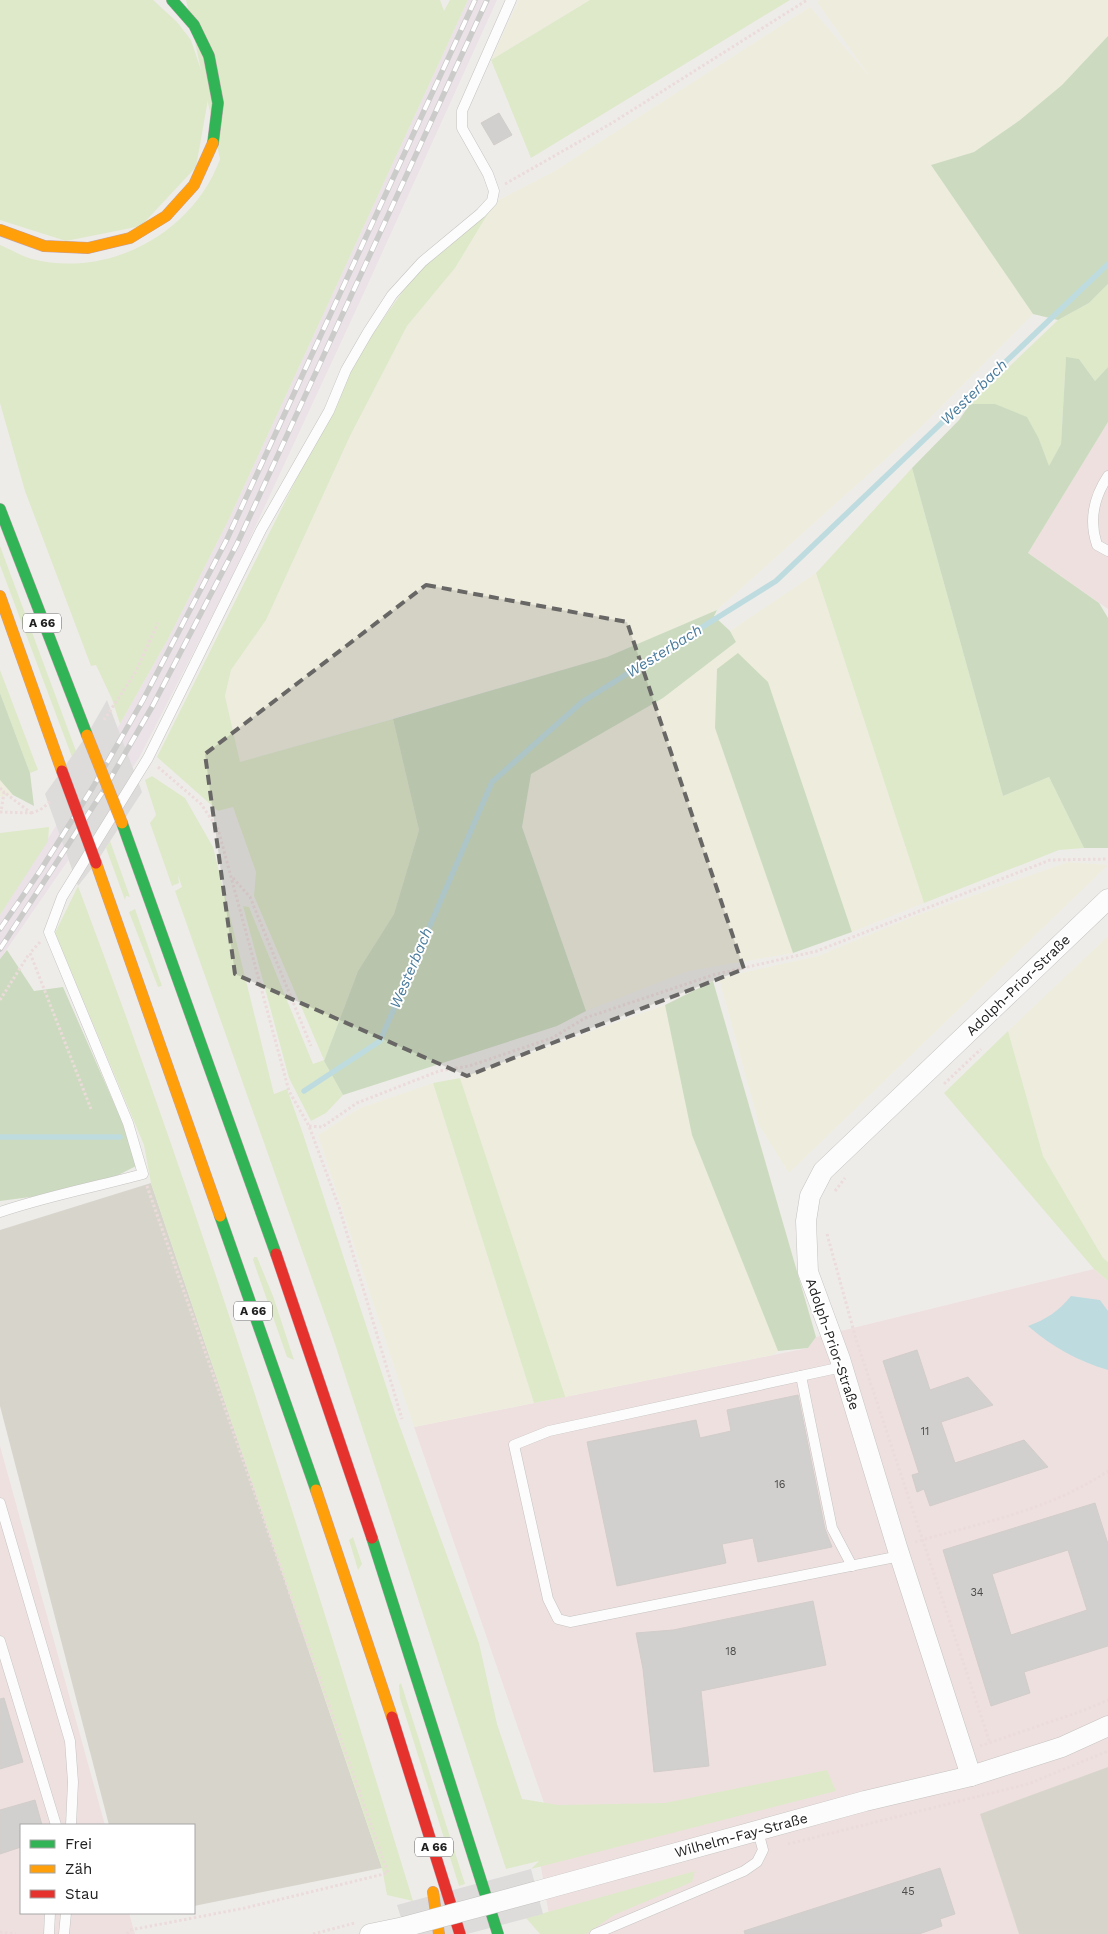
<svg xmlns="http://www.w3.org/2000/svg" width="1108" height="1934" viewBox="0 0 1108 1934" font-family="'Work Sans',sans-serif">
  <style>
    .commercial { fill: #efe0e0 }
    .industrial { fill: #ebe2e8 }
    .construction { fill: #d7d5cb }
    .farmland { fill: #eeeddd }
    .grass { fill: #dee9c9 }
    .forest { fill: #ccdbbf }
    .water { fill: #bedcdf }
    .pier { fill: #dddcdb }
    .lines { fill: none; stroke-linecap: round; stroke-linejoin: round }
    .stream { stroke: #bedcdf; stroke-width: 5.5 }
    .building { fill: #d2d0ce; stroke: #d1cdca; fill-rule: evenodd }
    .lane-casing { stroke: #c4c3c1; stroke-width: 11 }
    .street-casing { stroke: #c4c3c1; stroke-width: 21 }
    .fast-casing { stroke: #c2a1ae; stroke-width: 12 }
    .slow-casing { stroke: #c2a1ae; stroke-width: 12 }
    .jam-casing { stroke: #c2a1ae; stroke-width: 12 }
    .path { stroke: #ebdbdb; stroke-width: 3; stroke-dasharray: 2.5 2.5; stroke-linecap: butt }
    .lane { stroke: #fcfcfc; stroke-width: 10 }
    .street { stroke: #fcfcfc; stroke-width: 20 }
    .fast { stroke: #30b455; stroke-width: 11 }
    .slow { stroke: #ff9f0a; stroke-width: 11 }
    .jam { stroke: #e5322d; stroke-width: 11 }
    .rail-casing { stroke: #cbcbca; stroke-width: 5.5 }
    .rail { stroke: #fff; stroke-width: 4; stroke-dasharray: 11; stroke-linecap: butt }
    .street-bridge-casing { stroke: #c4c3c1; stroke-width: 21; stroke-linecap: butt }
    .slow-bridge-casing { stroke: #c2a1ae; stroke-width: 12; stroke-linecap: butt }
    .jam-bridge-casing { stroke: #c2a1ae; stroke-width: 12; stroke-linecap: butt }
    .street-bridge { stroke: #fcfcfc; stroke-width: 20 }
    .slow-bridge { stroke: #ff9f0a; stroke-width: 11 }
    .jam-bridge { stroke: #e5322d; stroke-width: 11 }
    .marked { fill: #686766; fill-opacity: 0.2; stroke: #686766; stroke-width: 4; stroke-dasharray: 10 6; stroke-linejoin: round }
    .labels { text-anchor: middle; stroke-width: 4; stroke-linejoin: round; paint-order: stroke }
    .number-label { font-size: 11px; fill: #4c4c4c }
    .shield { fill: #fff; stroke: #636363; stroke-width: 1 }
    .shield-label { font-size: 12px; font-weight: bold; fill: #202020 }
    .street-label { font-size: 14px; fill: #202020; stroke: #fff }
    .water-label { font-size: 15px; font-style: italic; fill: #4a7b9c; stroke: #fff }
  </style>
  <rect width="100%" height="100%" fill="#eeece9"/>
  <!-- commercial -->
  <g class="commercial">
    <path d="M1108 422V609L1028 553Z"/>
    <path d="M1094 1269 1108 1281V1934H555L551 1928 540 1861 544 1803 414 1427 808 1348 816 1337Z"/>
    <path d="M0 1446 105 1825H21V1913H129L135 1934H0Z"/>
  </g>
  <!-- industrial -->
  <path class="industrial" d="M468 0H497L362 297 231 579 139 758 0 959V915L120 724 168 639 229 519Z"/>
  <!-- construction -->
  <g class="construction">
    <path d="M151 1183 382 1868 194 1906V1825H109L0 1406V1230Z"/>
    <path d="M1108 1767V1934H1019L980 1814Z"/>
  </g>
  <!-- farmland -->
  <g class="farmland">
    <path d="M519 0H590L491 60Z"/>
    <path d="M820 0H1108V36L1062 85 1020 120 974 152 931 165 1033 314 919 429 717 610 607 657 240 762 225 696 231 670 266 620 350 436 407 326 455 268 495 202 553 172 810 7 870 77 817 2Z"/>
    <path d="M816 573 924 903 852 932 768 682 715 728 793 953 688 971 586 1011 522 827 531 774 663 698 736 642 730 631Z"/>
    <path d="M0 780 13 795 0 797Z"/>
    <path d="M1068 862 1108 865 789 1173 759 1125 719 978 818 956 912 917Z"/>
    <path d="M1108 936V1262L1103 1258 1043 1156 1008 1031Z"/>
    <path d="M665 1005 692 1135 778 1351 773 1355 565 1397 460 1078Z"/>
    <path d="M433 1083 534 1403 414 1427 318 1135 360 1108Z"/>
  </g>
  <!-- grass -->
  <g class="grass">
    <path d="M0 0H153L177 22 191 40 209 94 196 167 141 226 66 241 0 220Z"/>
    <path d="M186 0H440L444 11 450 0H468L229 519 168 639 120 724 112 699 96 665 91 666 25 491 0 403V245C10 249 21 256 32 259 109 279 194 232 220 159Z"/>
    <path d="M590 0H790L531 158 491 60Z"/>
    <path d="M495 202 455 268 407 326 350 436 266 620 231 670 225 696 240 762 393 719 419 830 394 914 358 971 324 1061 343 1095 326 1113 311 1121 289 1078 243 906 249 907 313 1064 324 1060 254 896 256 872 233 807 218 811 157 757 361 350 418 270Z"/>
    <path d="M1108 284V367L1095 381 1079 359 1066 358 1061 444 1049 467 1039 439 995 404H970L1058 320 1089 303Z"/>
    <path d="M912 468 1003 796 1049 777 1084 848 1059 850 924 903 816 573Z"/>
    <path d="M0 546 76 751 72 757 0 565Z"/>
    <path d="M0 670 38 770 30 773 0 693Z"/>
    <path d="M152 776 185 798 213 847 274 1094 287 1089 302 1131 396 1416 479 1643 497 1724 522 1799 559 1805 665 1803 827 1770 836 1791 531 1869 539 1861 506 1869 333 1338 175 891 182 887 178 875 179 883 172 886 150 823 156 815 145 780Z"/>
    <path d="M49 827 48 841 0 915V833Z"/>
    <path d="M110 841 130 897 126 896 125 900 106 848Z"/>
    <path d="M78 886C204 1220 309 1560 413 1901L387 1895 382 1868 151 1183 144 1145 55 933Z"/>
    <path d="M135 909 162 986 158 987 129 912Z"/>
    <path d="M1008 1031 1043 1156 1103 1258 1108 1262V1281L1094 1269 944 1093Z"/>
    <path d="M460 1078 565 1396V1397L534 1403 433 1083Z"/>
    <path d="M254 1257H257L273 1296 294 1360 287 1357 253 1260Z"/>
    <path d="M353 1537 362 1564 358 1570 349 1540Z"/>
    <path d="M401 1683 465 1884 459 1886 400 1698 399 1685Z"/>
    <path d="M695 1871 692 1882 614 1915 586 1934H540L526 1918Z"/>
  </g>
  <!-- forest -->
  <g class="forest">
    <path d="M1108 36V284L1089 303 1058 320 1033 314 931 165 974 152 1020 120 1062 85Z"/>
    <path d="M1066 357 1079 359 1095 381 1108 367V422L1028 553 1099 603 1108 618V848H1084L1049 777 1003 796 912 468 959 420 970 404H995L1027 417 1039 439 1049 466 1061 444Z"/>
    <path d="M717 610 714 616 730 631 736 642 663 698 531 774 522 827 586 1011 557 1026 343 1095 324 1061 358 971 394 914 419 830 393 719 607 657Z"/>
    <path d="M738 653 768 682 852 932 793 953 715 728 717 669Z"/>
    <path d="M0 693 30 773 34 806 13 795 0 780Z"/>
    <path d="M7 950 34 991 63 987 135 1151 138 1165 91 1189 0 1201V959Z"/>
    <path d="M713 981 816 1337 808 1348 778 1351 692 1135 665 1005Z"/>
  </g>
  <!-- water -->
  <path class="water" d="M1071 1296 1100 1300 1108 1311V1370C1078 1361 1052 1347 1028 1326 1045 1320 1059 1311 1071 1296Z"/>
  <!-- pier -->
  <g class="pier">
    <path d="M107 700 142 792 96 863 78 886 45 794 87 735Z"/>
    <path d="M531 1869 543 1914 467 1934H406L397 1905Z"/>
  </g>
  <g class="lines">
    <!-- stream -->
    <g class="stream">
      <path d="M304 1091 380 1041 492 782 582 702 776 581 1108 264"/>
      <path d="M0 1137H120"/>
    </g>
  </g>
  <!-- building -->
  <g class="building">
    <path d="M499 113 512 135 494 145 481 123Z"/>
    <path d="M917 1350 930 1390 968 1377 993 1405 941 1422 955 1463 1024 1440 1048 1467 930 1506 924 1489 917 1492 912 1475 919 1473 883 1361Z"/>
    <path d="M798 1395 825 1529 832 1547 758 1562 753 1538 722 1544 726 1563 617 1586 587 1442 696 1420 700 1438 731 1431 727 1410Z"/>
    <path d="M1095 1503 1108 1544V1646L1024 1672 1030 1693 991 1706 943 1550ZM1068 1550 1087 1610 1011 1635 992 1574Z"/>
    <path d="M813 1601 826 1665 701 1691 709 1766 654 1772 643 1669 636 1633 673 1630Z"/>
    <path d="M4 1698 23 1762 0 1769V1699Z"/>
    <path d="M35 1800 42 1825H21V1847L0 1854V1810Z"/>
    <path d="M940 1868 955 1914 940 1919 942 1926 919 1934H745L744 1931Z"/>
  </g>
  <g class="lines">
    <!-- lane casing -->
    <g class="lane-casing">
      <g id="lane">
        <path d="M1108 476C1094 497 1089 521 1097 545L1108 551"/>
        <path d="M0 1212C47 1196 95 1187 143 1174L128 1123 49 932 62 897 148 758 261 530 329 411 346 370 368 332 392 295 422 262 481 213 492 201 494 191 488 174 462 128V111L511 0"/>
        <path d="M842 1367 549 1431 514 1445 548 1599 558 1619 570 1622 900 1556"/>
        <path d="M801 1376 832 1528 852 1566"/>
        <path d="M0 1503 70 1741 73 1782 71 1825"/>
        <path d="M0 1641 56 1825"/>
        <path d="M49 1934 50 1913"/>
        <path d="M64 1934 66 1913"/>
        <path d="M595 1934 744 1871 757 1862 763 1850 758 1831"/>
      </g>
    </g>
    <!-- street casing -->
    <g class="street-casing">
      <g id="street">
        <path d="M971 1776 897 1547 840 1359 808 1272 806 1221 810 1196 823 1171 1108 899"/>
        <path d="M538 1891 865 1801 971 1776 1062 1747 1108 1726"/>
        <path d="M370 1934 404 1927"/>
      </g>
    </g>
    <!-- fast casing -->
    <g class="fast-casing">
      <g id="fast">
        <path d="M172 0 194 25 209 56 218 103 213 143"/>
        <path d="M0 509 87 735"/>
        <path d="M122 823 276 1254"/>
        <path d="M220 1216 316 1490"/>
        <path d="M372 1538 498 1934"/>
      </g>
    </g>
    <!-- slow casing -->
    <g class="slow-casing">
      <g id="slow">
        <path d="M0 230 44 246 88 248 130 238 166 216 194 185 213 143"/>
        <path d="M0 596 62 771"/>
        <path d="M96 863 220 1216"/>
        <path d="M316 1490 392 1717"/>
        <path d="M433 1892 439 1934"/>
      </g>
    </g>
    <!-- jam casing -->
    <g class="jam-casing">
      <g id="jam">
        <path d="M276 1254 372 1538"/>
        <path d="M392 1717 460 1934"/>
      </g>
    </g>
    <!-- path -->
    <g class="path">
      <path d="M505 184 612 123 807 0"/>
      <path d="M104 720 135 673 158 623"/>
      <path d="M158 767 201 804 218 829 289 1091 309 1126 339 1207 402 1419"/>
      <path d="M0 788 4 792"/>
      <path d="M0 812 31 813 4 792 1 812"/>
      <path d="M31 813 40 810 50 802"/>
      <path d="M233 878 250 897 311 1046"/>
      <path d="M40 942 30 953 91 1109"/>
      <path d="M0 1000 29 954"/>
      <path d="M944 1084 981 1049"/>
      <path d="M309 1126 322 1127 357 1103 439 1071 469 1066 552 1038 585 1018 713 975 817 951 1050 860 1108 859"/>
      <path d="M835 1191 845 1178"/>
      <path d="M827 1234 856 1339 990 1743"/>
      <path d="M915 1542C983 1522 1048 1511 1108 1471"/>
      <path d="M980 1746 1082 1711 1108 1700"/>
      <path d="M788 1844 1028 1784 1108 1751"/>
      <path d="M0 1932 16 1934"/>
      <path d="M127 1934 130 1930 245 1908 388 1873 147 1186"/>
      <path d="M313 1934 355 1923"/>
    </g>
    <!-- lane -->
    <use href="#lane" class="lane"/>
    <!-- street -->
    <use href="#street" class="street"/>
    <!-- fast -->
    <use href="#fast" class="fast"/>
    <!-- slow -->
    <use href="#slow" class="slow"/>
    <!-- jam -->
    <use href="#jam" class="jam"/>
    <!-- rail casing -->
    <g class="rail-casing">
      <g id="rail">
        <path d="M0 929 40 871 93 787 143 700 227 539 475 0"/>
        <path d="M0 949 102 793 152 707 237 544 487 0"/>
      </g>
    </g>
    <!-- rail -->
    <use href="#rail" class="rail"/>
    <!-- street-bridge casing -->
    <g class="street-bridge-casing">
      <path id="street-bridge" d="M404 1927 538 1891"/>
    </g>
    <!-- slow-bridge casing -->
    <g class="slow-bridge-casing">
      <path id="slow-bridge" d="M87 735 122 823"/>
    </g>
    <!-- jam-bridge casing -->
    <g class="jam-bridge-casing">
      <path id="jam-bridge" d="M62 771 96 863"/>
    </g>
    <!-- street-bridge -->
    <use href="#street-bridge" class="street-bridge"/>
    <!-- slow-bridge -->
    <use href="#slow-bridge" class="slow-bridge"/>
    <!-- jam-bridge -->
    <use href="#jam-bridge" class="jam-bridge"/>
  </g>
  <!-- marked area -->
  <path class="marked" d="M426 585 627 622 744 969 467 1076 235 974 205 754Z"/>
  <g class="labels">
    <!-- number labels -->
    <g class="number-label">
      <text x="925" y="1435">11</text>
      <text x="780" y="1488">16</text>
      <text x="977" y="1596">34</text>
      <text x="731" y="1655">18</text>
      <text x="908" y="1895">45</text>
    </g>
    <!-- shield labels -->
    <g class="shield">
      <rect x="23" y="613.5" width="38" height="19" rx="4"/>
      <rect x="234" y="1301.5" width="38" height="19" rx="4"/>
      <rect x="415" y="1837.5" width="38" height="19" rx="4"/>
    </g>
    <g class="shield-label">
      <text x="42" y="627">A 66</text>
      <text x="253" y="1315">A 66</text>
      <text x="434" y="1851">A 66</text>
    </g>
    <!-- street labels -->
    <g class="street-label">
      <text transform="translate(1018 985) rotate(-44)" y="5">Adolph-Prior-Straße</text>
      <text transform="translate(833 1344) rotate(71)" y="5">Adolph-Prior-Straße</text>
      <text transform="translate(741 1835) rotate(-15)" y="5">Wilhelm-Fay-Straße</text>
    </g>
    <!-- water labels -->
    <g class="water-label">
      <text transform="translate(974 392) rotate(-44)" y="5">Westerbach</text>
      <text transform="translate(664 651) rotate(-32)" y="5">Westerbach</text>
      <text transform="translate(411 968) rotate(-67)" y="5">Westerbach</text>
    </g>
  </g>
  <!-- legend -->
  <rect x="20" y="1824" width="175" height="90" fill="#ffffff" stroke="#a6a6a6"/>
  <rect x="30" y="1840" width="25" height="8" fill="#30b455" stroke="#a6a6a6"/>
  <text x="65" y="1849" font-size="15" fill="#202020">Frei</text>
  <rect x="30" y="1865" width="25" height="8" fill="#ff9f0a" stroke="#a6a6a6"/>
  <text x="65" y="1874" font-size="15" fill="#202020">Zäh</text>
  <rect x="30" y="1890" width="25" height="8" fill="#e5322d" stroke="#a6a6a6"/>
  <text x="65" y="1899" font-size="15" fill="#202020">Stau</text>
</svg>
